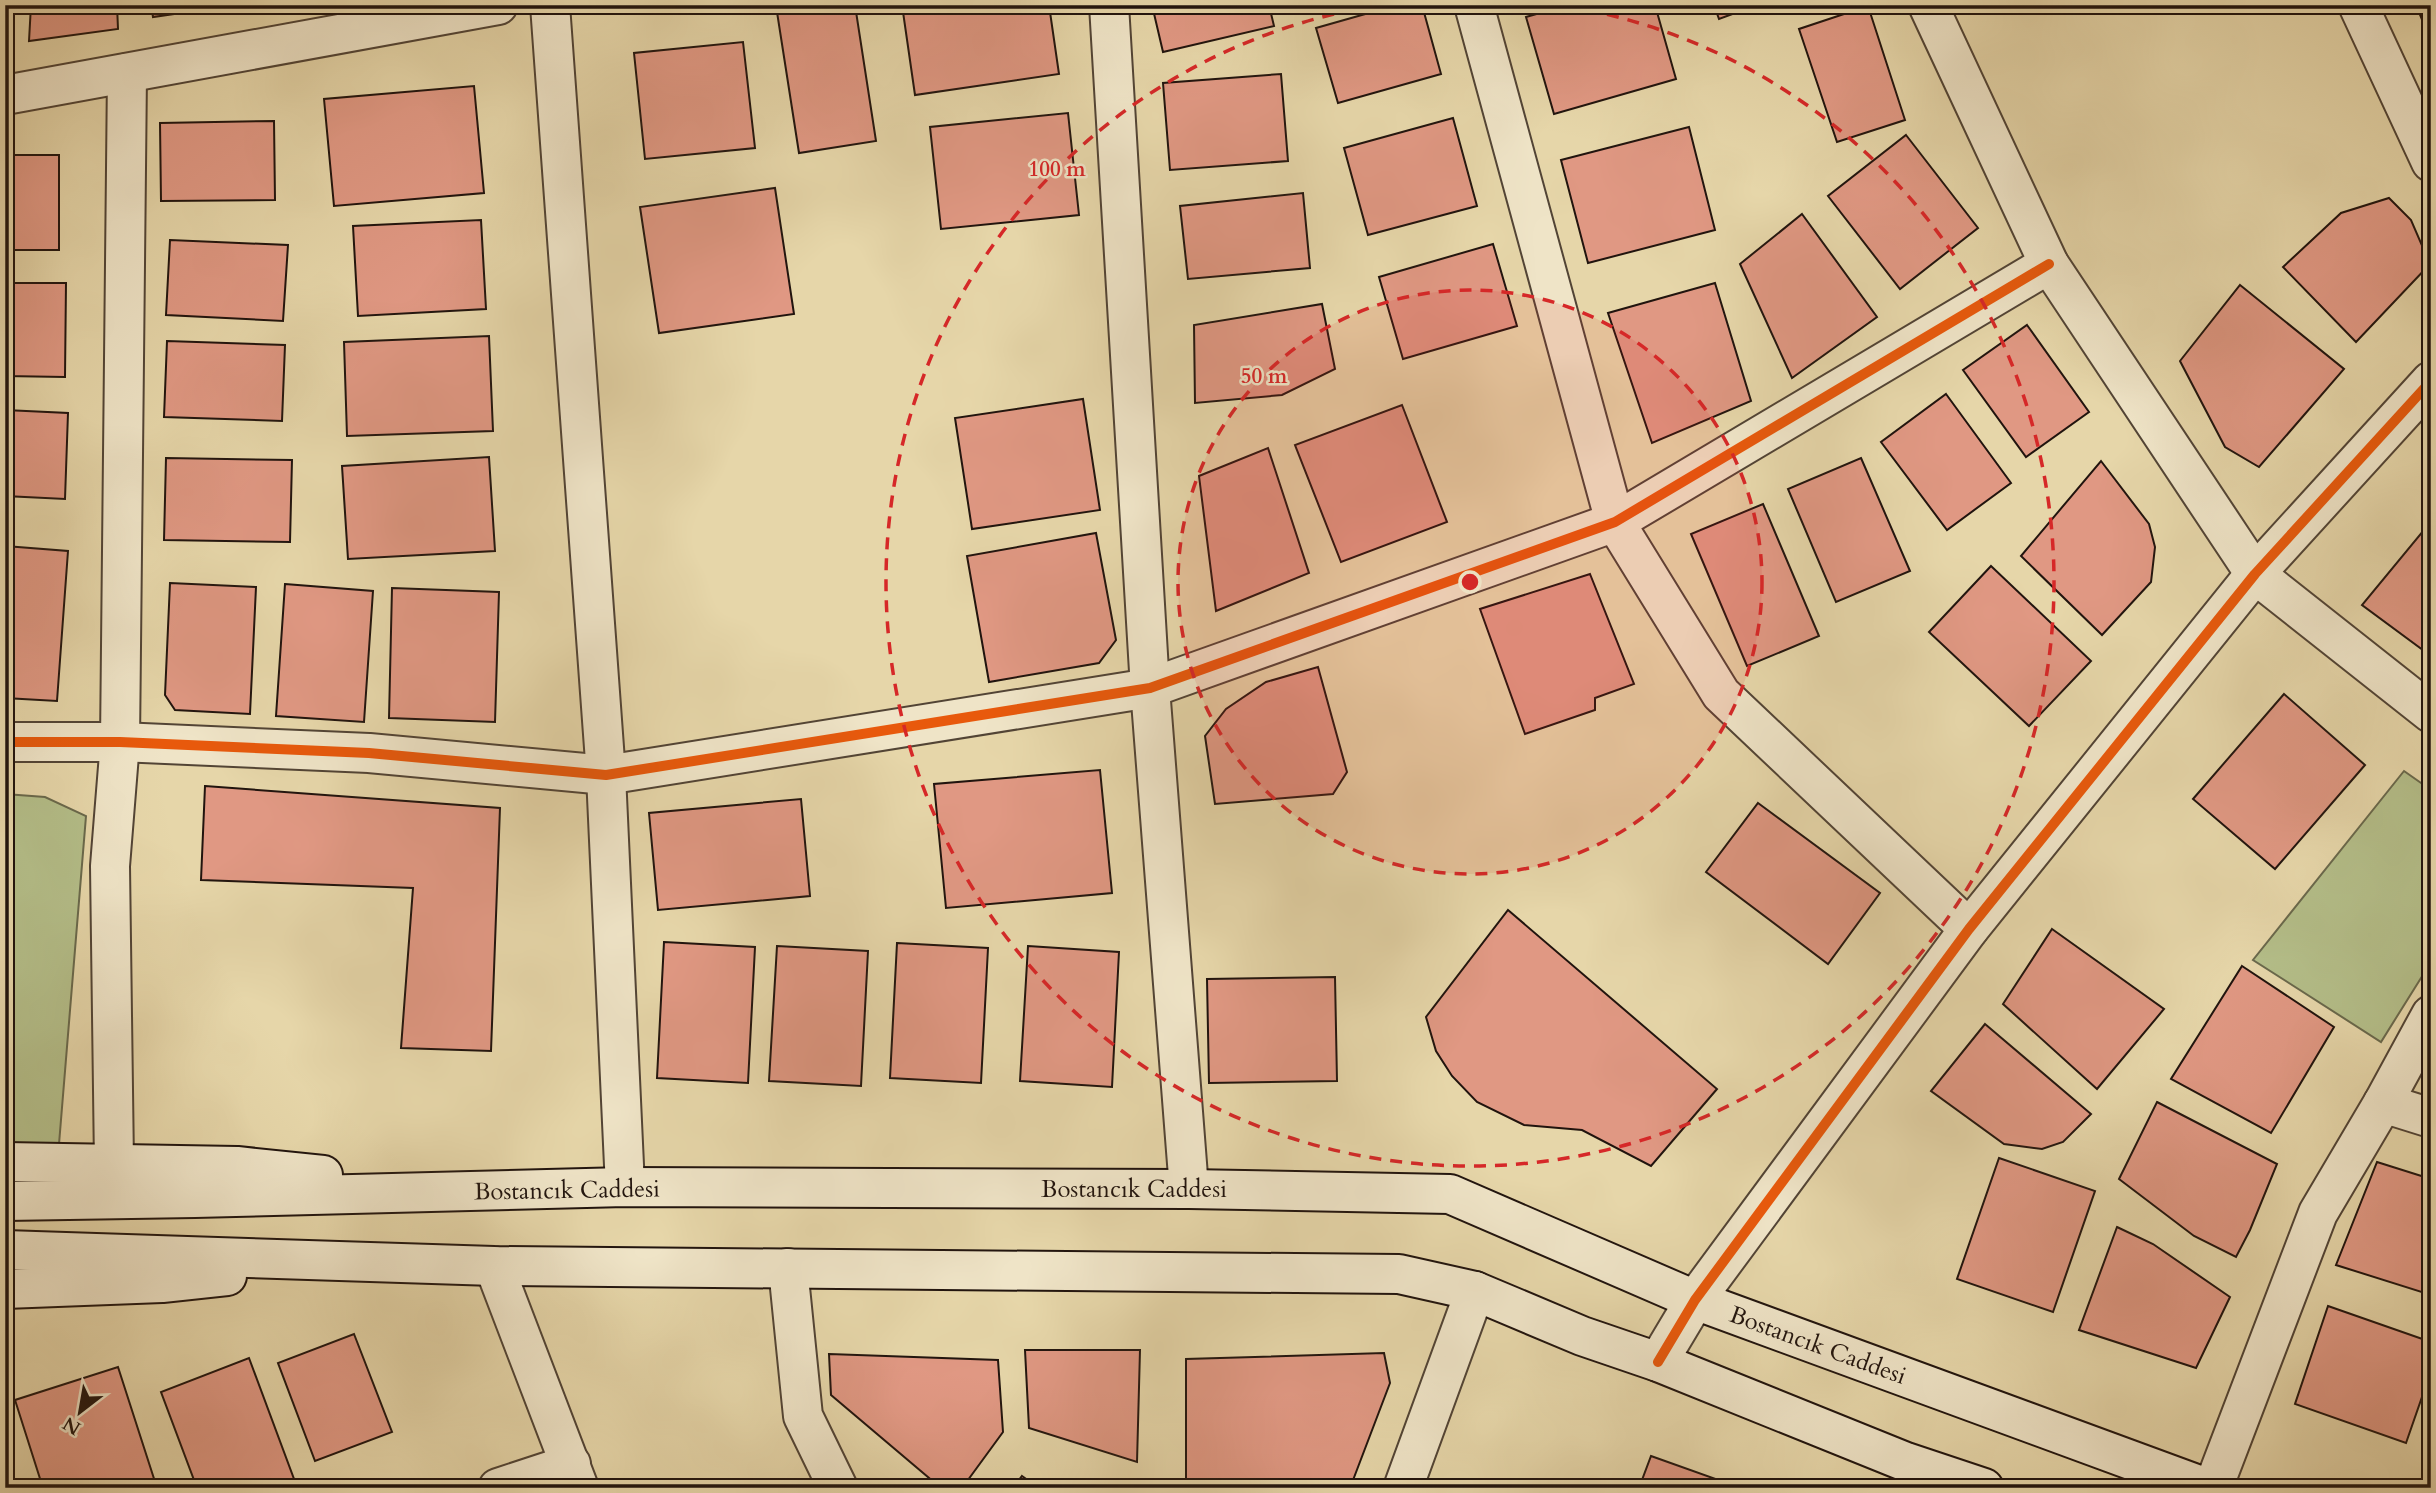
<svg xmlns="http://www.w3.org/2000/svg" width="2436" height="1493" viewBox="0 0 2436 1493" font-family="Cardo,serif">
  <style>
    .green { fill: #b4be89; stroke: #6a694c; stroke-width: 2 }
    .building { fill: #e09883; stroke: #21140e; stroke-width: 2 }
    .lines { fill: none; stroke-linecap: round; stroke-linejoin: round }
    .minor-casing { stroke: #524435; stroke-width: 42 }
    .tertiary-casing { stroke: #524435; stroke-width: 42 }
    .secondary-casing { stroke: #21140e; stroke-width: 42 }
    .minor { stroke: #efe4c7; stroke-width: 38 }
    .tertiary { stroke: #efe4c7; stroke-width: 38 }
    .secondary { stroke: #efe4c7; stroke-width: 38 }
    .cycleway-casing { stroke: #efe4c7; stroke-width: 15 }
    .cycleway { stroke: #e8590c; stroke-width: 10 }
    .ring { fill: none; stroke: #d62828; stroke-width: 3.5; stroke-dasharray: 12 9 }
    .labels { text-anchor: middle; stroke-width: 5; stroke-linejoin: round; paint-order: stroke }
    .street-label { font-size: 24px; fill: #21140e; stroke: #efe4c7 }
    .centre { fill: #d62828; stroke: #efe4c7; stroke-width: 3.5 }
    .ring-label { font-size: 21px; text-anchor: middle; font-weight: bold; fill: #d62828; stroke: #efe4c7; stroke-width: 5; stroke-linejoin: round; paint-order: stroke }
  </style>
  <rect width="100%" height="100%" fill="#e6d6a9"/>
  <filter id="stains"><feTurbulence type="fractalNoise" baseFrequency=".00286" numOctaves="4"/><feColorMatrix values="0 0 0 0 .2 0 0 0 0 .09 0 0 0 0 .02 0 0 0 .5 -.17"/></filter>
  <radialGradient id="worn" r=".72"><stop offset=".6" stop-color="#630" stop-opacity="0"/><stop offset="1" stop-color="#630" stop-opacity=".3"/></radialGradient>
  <!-- green -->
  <g class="green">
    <path d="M2404 771 2431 790V962L2381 1042 2253 960Z"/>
    <path d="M5 794 45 797 86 816 59 1144 5 1147Z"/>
  </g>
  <!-- building -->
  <g class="building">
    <path d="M31 5H117L118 29 29 41Z"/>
    <path d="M151 5H236L153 17Z"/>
    <path d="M820 5H855L876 141 799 153 777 12Z"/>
    <path d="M902 5H1049L1059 74 915 95Z"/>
    <path d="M1152 5H1269L1274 26 1163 52Z"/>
    <path d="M1397 5H1422L1441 74 1338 103 1316 28Z"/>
    <path d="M1568 5H1655L1676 79 1554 114 1526 17Z"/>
    <path d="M1714 5H1757L1719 19Z"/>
    <path d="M2416 5H2431V19L2423 22Z"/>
    <path d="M1868 6 1905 120 1837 142 1799 29Z"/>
    <path d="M743 42 755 148 645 159 634 53Z"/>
    <path d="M1281 74 1288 161 1170 170 1163 83Z"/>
    <path d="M474 86 484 193 334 206 324 99Z"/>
    <path d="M1068 113 1079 215 941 229 930 127Z"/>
    <path d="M1453 118 1477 206 1368 235 1344 148Z"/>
    <path d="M274 121 275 200 161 201 160 123Z"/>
    <path d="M1689 127 1715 230 1588 263 1561 160Z"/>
    <path d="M1906 135 1978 228 1900 289 1828 196Z"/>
    <rect x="5" y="155" width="54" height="95"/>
    <path d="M775 188 794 314 659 333 640 207Z"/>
    <path d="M1303 193 1310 268 1188 279 1180 206Z"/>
    <path d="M2389 198 2411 220 2430 264 2356 342 2283 267 2341 213Z"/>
    <path d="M1802 214 1877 317 1792 378 1740 264Z"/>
    <path d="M481 220 486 309 358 316 353 226Z"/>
    <path d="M170 240 288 245 283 321 166 315Z"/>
    <path d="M1493 244 1517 326 1403 359 1379 277Z"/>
    <path d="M5 283H66L65 377 5 376Z"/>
    <path d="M1715 283 1751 401 1652 443 1608 313Z"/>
    <path d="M2240 285 2344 369 2259 467 2225 447 2180 361Z"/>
    <path d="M1322 304 1335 369 1282 395 1195 403 1194 325Z"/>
    <path d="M2027 325 2089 412 2026 457 1963 370Z"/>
    <path d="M489 336 493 431 347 436 344 342Z"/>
    <path d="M167 341 285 345 282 421 164 417Z"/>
    <path d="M1946 394 2011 483 1947 530 1881 442Z"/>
    <path d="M1083 399 1100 510 972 529 955 418Z"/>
    <path d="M1402 405 1447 522 1341 562 1295 445Z"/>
    <path d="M5 410 68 413 65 499 5 496Z"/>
    <path d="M1268 448 1309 573 1216 611 1199 476Z"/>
    <path d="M489 457 495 551 348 559 342 466Z"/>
    <path d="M166 458 292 460 290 542 164 540Z"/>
    <path d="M1861 458 1910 571 1836 602 1788 489Z"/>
    <path d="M2101 461 2149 524 2155 547 2151 582 2102 635 2021 556Z"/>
    <path d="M1763 504 1819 636 1747 666 1691 534Z"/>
    <path d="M2428 525 2431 527V656L2362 605Z"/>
    <path d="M1096 533 1116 640 1099 663 989 682 967 556Z"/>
    <path d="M5 546 68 551 57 701 5 698Z"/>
    <path d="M1991 566 2091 661 2029 726 1929 632Z"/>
    <path d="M1590 574 1634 684 1595 698V710L1525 734 1480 609Z"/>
    <path d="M170 583 256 587 250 714 175 710 165 695Z"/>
    <path d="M285 584 373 591 364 722 276 716Z"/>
    <path d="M392 588 499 592 495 722 389 718Z"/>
    <path d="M1318 667 1347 772 1333 794 1215 804 1205 736 1226 709 1266 682Z"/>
    <path d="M2284 694 2365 765 2275 869 2193 799Z"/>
    <path d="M1100 770 1112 893 946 908 934 784Z"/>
    <path d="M205 786 500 808 491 1051 401 1048 413 888 201 880Z"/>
    <path d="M801 799 810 896 658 910 649 813Z"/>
    <path d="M1758 803 1880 893 1828 964 1706 872Z"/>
    <path d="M1508 910 1717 1089 1651 1166 1582 1130 1524 1125 1477 1102 1452 1076 1436 1051 1426 1017Z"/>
    <path d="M2052 929 2164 1009 2097 1089 2003 1004Z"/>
    <path d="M664 942 755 947 748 1083 657 1078Z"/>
    <path d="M897 943 988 948 981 1083 890 1078Z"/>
    <path d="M777 946 868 951 861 1086 769 1081Z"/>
    <path d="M1028 946 1119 952 1112 1087 1020 1081Z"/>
    <path d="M2242 966 2334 1027 2271 1133 2171 1079Z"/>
    <path d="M1335 977 1337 1081 1209 1083 1207 979Z"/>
    <path d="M1985 1024 2091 1114 2063 1142 2042 1149 2004 1144 1931 1091Z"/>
    <path d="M2157 1102 2277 1164 2250 1230 2236 1257 2194 1236 2119 1179Z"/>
    <path d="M1999 1158 2095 1191 2053 1312 1957 1279Z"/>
    <path d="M2377 1162 2431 1179V1295L2336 1265Z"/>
    <path d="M2117 1227 2153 1244 2230 1297 2196 1368 2079 1330Z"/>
    <path d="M2328 1306 2431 1342V1371L2406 1443 2295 1404Z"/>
    <path d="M354 1334 392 1432 315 1461 278 1363Z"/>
    <path d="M1025 1350H1140L1137 1462 1029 1428Z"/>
    <path d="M1384 1353 1390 1383 1350 1488H1186V1359Z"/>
    <path d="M829 1354 998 1360 1003 1432 965 1484 935 1483 831 1395Z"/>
    <path d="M249 1358 294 1479 271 1488H197L161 1392Z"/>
    <path d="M118 1367 157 1488H43L15 1400Z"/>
    <path d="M1651 1456 1727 1483 1725 1488H1639Z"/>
    <path d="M1022 1476 1039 1488H1013Z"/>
  </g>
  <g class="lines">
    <!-- minor casing -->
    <g class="minor-casing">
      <g id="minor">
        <path d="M550 5 606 775 625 1187"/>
        <path d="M1109 5 1150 688 1189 1189"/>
        <path d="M1474 5 1615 522 1721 694 1969 929"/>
        <path d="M1928 5 2049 264 2255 574 2431 713"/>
        <path d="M2358 5 2431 162"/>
        <path d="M5 95 498 5"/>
        <path d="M5 742H120L369 753 606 775 1150 688 1615 522 2049 264"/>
        <path d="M2383 1103 2431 1118"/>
        <path d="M114 1164 110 866 120 742 127 73"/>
        <path d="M494 1266 579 1488"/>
        <path d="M788 1268 803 1416 838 1488"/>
        <path d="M498 1488 571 1464"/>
        <path d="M1403 1488 1475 1291"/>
        <path d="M2213 1488 2318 1213 2383 1103 2431 1015"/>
      </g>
    </g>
    <!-- tertiary casing -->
    <g class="tertiary-casing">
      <path id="tertiary" d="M1658 1362 1695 1300 1969 929 2255 574 2431 381"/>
    </g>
    <!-- secondary casing -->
    <g class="secondary-casing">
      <g id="secondary">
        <path d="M5 1162 237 1166 323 1175"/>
        <path d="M5 1201 195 1198 625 1187 1189 1189 1450 1194 1695 1300 2207 1488"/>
        <path d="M5 1250 494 1266 1399 1274 1475 1291 1582 1336 1658 1362 1906 1462 1984 1488"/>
        <path d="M5 1289 162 1283 227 1276"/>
      </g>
    </g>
    <!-- minor -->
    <use href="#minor" class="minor"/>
    <!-- tertiary -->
    <use href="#tertiary" class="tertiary"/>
    <!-- secondary -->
    <use href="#secondary" class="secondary"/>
    <!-- cycleway casing -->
    <g class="cycleway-casing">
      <g id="cycleway">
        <path d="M5 742H120L369 753 606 775 1150 688 1615 522 2049 264"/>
        <path d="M1658 1362 1695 1300 1969 929 2255 574 2431 381"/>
      </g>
    </g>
    <!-- cycleway -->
    <use href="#cycleway" class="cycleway"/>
  </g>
  <!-- distance rings -->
  <circle cx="1470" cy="582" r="292" fill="#d62828" fill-opacity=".12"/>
  <g class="ring">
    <circle cx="1470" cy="582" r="292"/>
    <path d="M1566 6A584 584 0 1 1 1374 6"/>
  </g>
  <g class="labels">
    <!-- street labels -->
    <g class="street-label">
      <text x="1134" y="1197">Bostancık Caddesi</text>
      <text transform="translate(567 1190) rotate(-1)" y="8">Bostancık Caddesi</text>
      <text transform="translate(1818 1345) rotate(20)" y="8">Bostancık Caddesi</text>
    </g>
  </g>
  <circle cx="1470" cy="582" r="10" class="centre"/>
  <g class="ring-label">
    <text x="1057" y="176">100 m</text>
    <text x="1264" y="383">50 m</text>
  </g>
  <!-- margin -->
  <rect width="2436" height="1493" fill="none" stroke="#e6d6a9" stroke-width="28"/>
  <rect x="7" y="7" width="2422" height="1479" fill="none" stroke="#21140e" stroke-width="3.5"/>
  <rect x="14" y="14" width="2408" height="1465" fill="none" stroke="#21140e" stroke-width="2"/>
  <!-- north arrow -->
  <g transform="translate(80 1412) rotate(211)" stroke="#efe4c7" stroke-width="5" paint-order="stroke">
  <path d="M0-5L12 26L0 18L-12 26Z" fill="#21140e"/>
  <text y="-10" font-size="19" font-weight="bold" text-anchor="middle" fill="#21140e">N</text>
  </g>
  <rect width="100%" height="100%" filter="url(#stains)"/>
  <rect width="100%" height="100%" fill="url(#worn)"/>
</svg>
